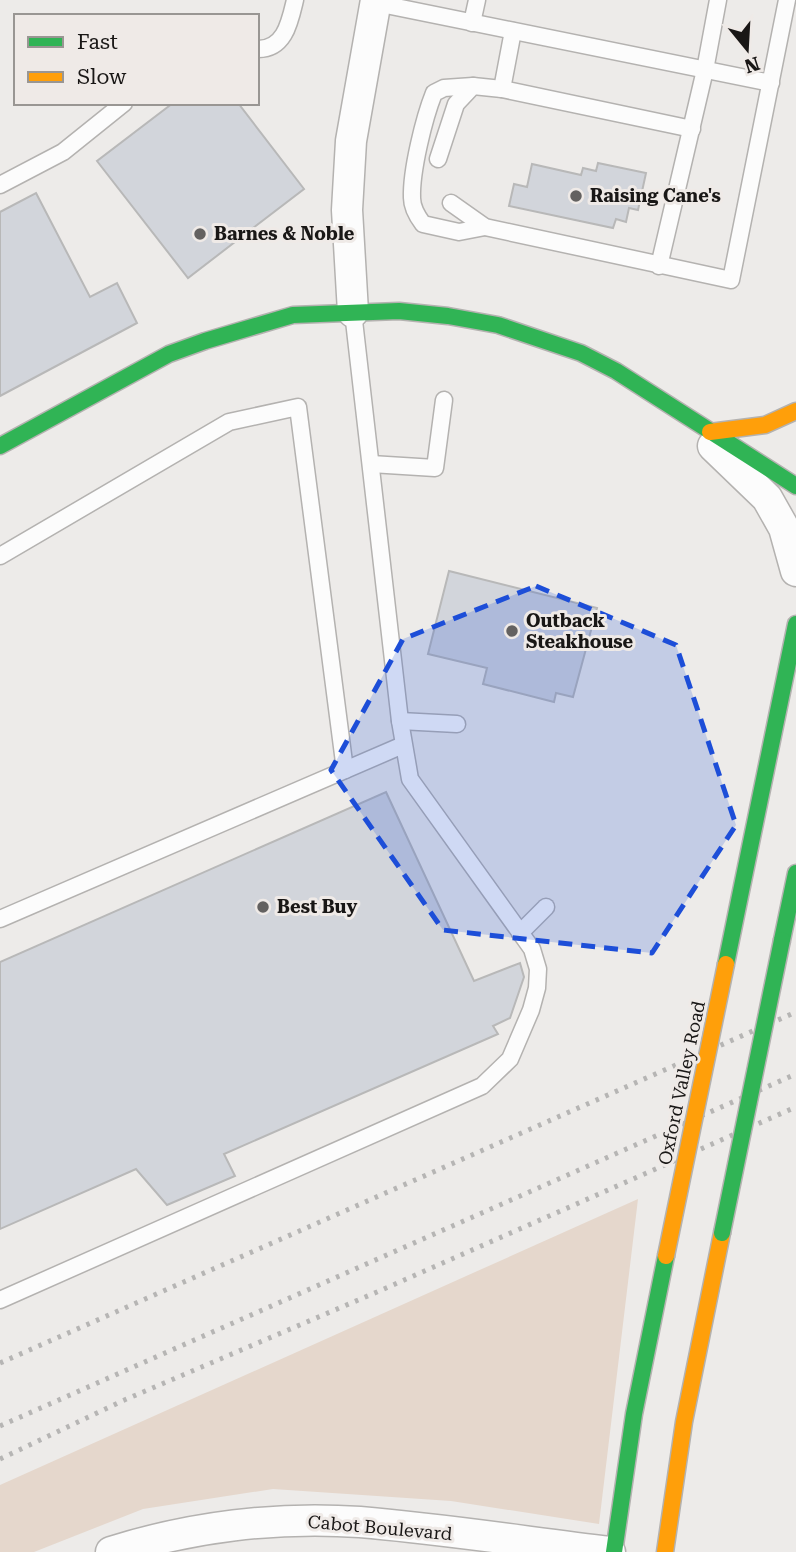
<svg xmlns="http://www.w3.org/2000/svg" width="796" height="1552" viewBox="0 0 796 1552" font-family="'Roboto Serif',serif">
  <style>
    .green { fill: #e5d7cc }
    .building { fill: #d2d5db; stroke: #b8b8b8; stroke-width: 2 }
    .lines { fill: none; stroke-linecap: round; stroke-linejoin: round }
    .lane-casing { stroke: #b4b2b0; stroke-width: 19 }
    .street-casing { stroke: #b4b2b0; stroke-width: 33 }
    .fast-casing { stroke: #b4b2b0; stroke-width: 19 }
    .slow-casing { stroke: #b4b2b0; stroke-width: 19 }
    .lane { stroke: #fcfcfc; stroke-width: 16 }
    .street { stroke: #fcfcfc; stroke-width: 30 }
    .fast { stroke: #30b455; stroke-width: 16 }
    .slow { stroke: #ff9f0a; stroke-width: 16 }
    .rail { stroke: #b6b5b4; stroke-width: 5; stroke-dasharray: 3.5 7; stroke-linecap: butt }
    .fast-bridge-casing { stroke: #b4b2b0; stroke-width: 19; stroke-linecap: butt }
    .slow-bridge-casing { stroke: #b4b2b0; stroke-width: 19; stroke-linecap: butt }
    .fast-bridge { stroke: #30b455; stroke-width: 16 }
    .slow-bridge { stroke: #ff9f0a; stroke-width: 16 }
    .marked { fill: #1d4ed8; fill-opacity: 0.2; stroke: #1d4ed8; stroke-width: 5; stroke-dasharray: 14 9; stroke-linejoin: round }
    .poi-dot { fill: #636160; stroke: #efeae7; stroke-width: 2.5 }
    .labels { text-anchor: middle; stroke-width: 6; stroke-linejoin: round; paint-order: stroke }
    .poi-label { font-size: 18px; font-weight: bold; fill: #191716; stroke: #efeae7; text-anchor: start }
    .street-label { font-size: 18px; fill: #191716; stroke: #efeae7 }
  </style>
  <rect width="100%" height="100%" fill="#edebe9"/>
  <!-- green -->
  <path class="green" d="M638 1199 599 1524 451 1501 273 1489 143 1509 34 1552H0V1485Z"/>
  <!-- building -->
  <g class="building">
    <path d="M173 103H238L304 189 188 278 97 161Z"/>
    <path d="M598 163 646 173 638 210 629 208 626 222 616 219 613 228 509 206 514 184 527 187 532 164 581 175 583 168 596 171Z"/>
    <path d="M36 193 90 297 117 283 137 323 0 396V212Z"/>
    <path d="M449 571 597 608 573 697 556 693 554 702 483 684 487 668 428 654Z"/>
    <path d="M386 792 474 981 520 963 524 977 510 1018 493 1026 498 1034 224 1154 235 1176 167 1205 136 1169 0 1229V962Z"/>
  </g>
  <g class="lines">
    <!-- lane casing -->
    <g class="lane-casing">
      <g id="lane">
        <path d="M376 3 771 83"/>
        <path d="M472 23 477 0"/>
        <path d="M513 31 502 89 692 129"/>
        <path d="M257 49C285 50 290 21 295 0"/>
        <path d="M473 86 444 88 434 93C424 118 411 171 412 198 412 208 417 216 423 224L459 232 485 227"/>
        <path d="M438 159 456 104 473 86 502 89"/>
        <path d="M0 185 63 152 124 103"/>
        <path d="M451 203 485 227 731 280 787 0"/>
        <path d="M659 266 705 70 718 0"/>
        <path d="M371 464 435 468 444 400"/>
        <path d="M0 556 229 422 298 407 345 770"/>
        <path d="M400 721 457 724"/>
        <path d="M0 919 403 745"/>
        <path d="M520 933 546 907"/>
        <path d="M0 1300 482 1086 510 1059 531 1010 537 988 538 969 532 949 410 779 400 721 353 312"/>
      </g>
    </g>
    <!-- street casing -->
    <g class="street-casing">
      <g id="street">
        <path d="M353 312 347 210 351 141 376 0"/>
        <path d="M713 446 767 498 784 528 796 571"/>
        <path d="M111 1552C190 1527 277 1516 360 1522 443 1529 527 1542 610 1552"/>
      </g>
    </g>
    <!-- fast casing -->
    <g class="fast-casing">
      <g id="fast">
        <path d="M0 446 169 354 205 341 293 315 399 311 448 316 498 325 581 353 616 371 796 486"/>
        <path d="M782 940 796 873"/>
        <path d="M726 964 796 624"/>
        <path d="M614 1552 634 1414 666 1256"/>
      </g>
    </g>
    <!-- slow casing -->
    <g class="slow-casing">
      <g id="slow">
        <path d="M710 432 765 425 796 411"/>
        <path d="M665 1552 684 1422 722 1233"/>
      </g>
    </g>
    <!-- lane -->
    <use href="#lane" class="lane"/>
    <!-- street -->
    <use href="#street" class="street"/>
    <!-- fast -->
    <use href="#fast" class="fast"/>
    <!-- slow -->
    <use href="#slow" class="slow"/>
    <!-- rail -->
    <g class="rail">
      <path d="M0 1363 796 1012"/>
      <path d="M0 1426 796 1074"/>
      <path d="M0 1459 122 1401 377 1292 796 1107"/>
    </g>
    <!-- fast-bridge casing -->
    <g class="fast-bridge-casing">
      <path id="fast-bridge" d="M722 1233 782 940"/>
    </g>
    <!-- slow-bridge casing -->
    <g class="slow-bridge-casing">
      <path id="slow-bridge" d="M666 1256 726 964"/>
    </g>
    <!-- fast-bridge -->
    <use href="#fast-bridge" class="fast-bridge"/>
    <!-- slow-bridge -->
    <use href="#slow-bridge" class="slow-bridge"/>
  </g>
  <!-- marked area -->
  <path class="marked" d="M536 586 676 645 736 825 652 953 443 930 331 770 403 639Z"/>
  <!-- markers -->
  <g class="poi-dot">
    <circle cx="576" cy="196" r="7"/>
    <circle cx="200" cy="234" r="7"/>
    <circle cx="512" cy="631" r="7"/>
    <circle cx="263" cy="907" r="7"/>
  </g>
  <g class="labels">
    <!-- poi labels -->
    <g class="poi-label">
      <text x="590" y="202">Raising Cane's</text>
      <text x="214" y="240">Barnes &amp; Noble</text>
      <text x="526" y="627">Outback<tspan x="526" dy="21">Steakhouse</tspan></text>
      <text x="277" y="913">Best Buy</text>
    </g>
    <!-- street labels -->
    <g class="street-label">
      <text transform="translate(682 1083) rotate(-78)" y="6">Oxford Valley Road</text>
      <text transform="translate(380 1528) rotate(5)" y="6">Cabot Boulevard</text>
    </g>
  </g>
  <!-- legend -->
  <rect x="14" y="14" width="245" height="91" fill="#efeae7" stroke="#999693" stroke-width="2"/>
  <rect x="28" y="37" width="35" height="10" fill="#30b455" stroke="#999693" stroke-width="2"/>
  <text x="77" y="49" font-size="21" fill="#191716">Fast</text>
  <rect x="28" y="72" width="35" height="10" fill="#ff9f0a" stroke="#999693" stroke-width="2"/>
  <text x="77" y="84" font-size="21" fill="#191716">Slow</text>
  <!-- north arrow -->
  <g transform="translate(747 49) rotate(162)" stroke="#efeae7" stroke-width="5" paint-order="stroke">
  <path d="M0-5L12 26L0 18L-12 26Z" fill="#191716"/>
  <text y="-10" font-size="19" font-weight="bold" text-anchor="middle" fill="#191716">N</text>
  </g>
</svg>
